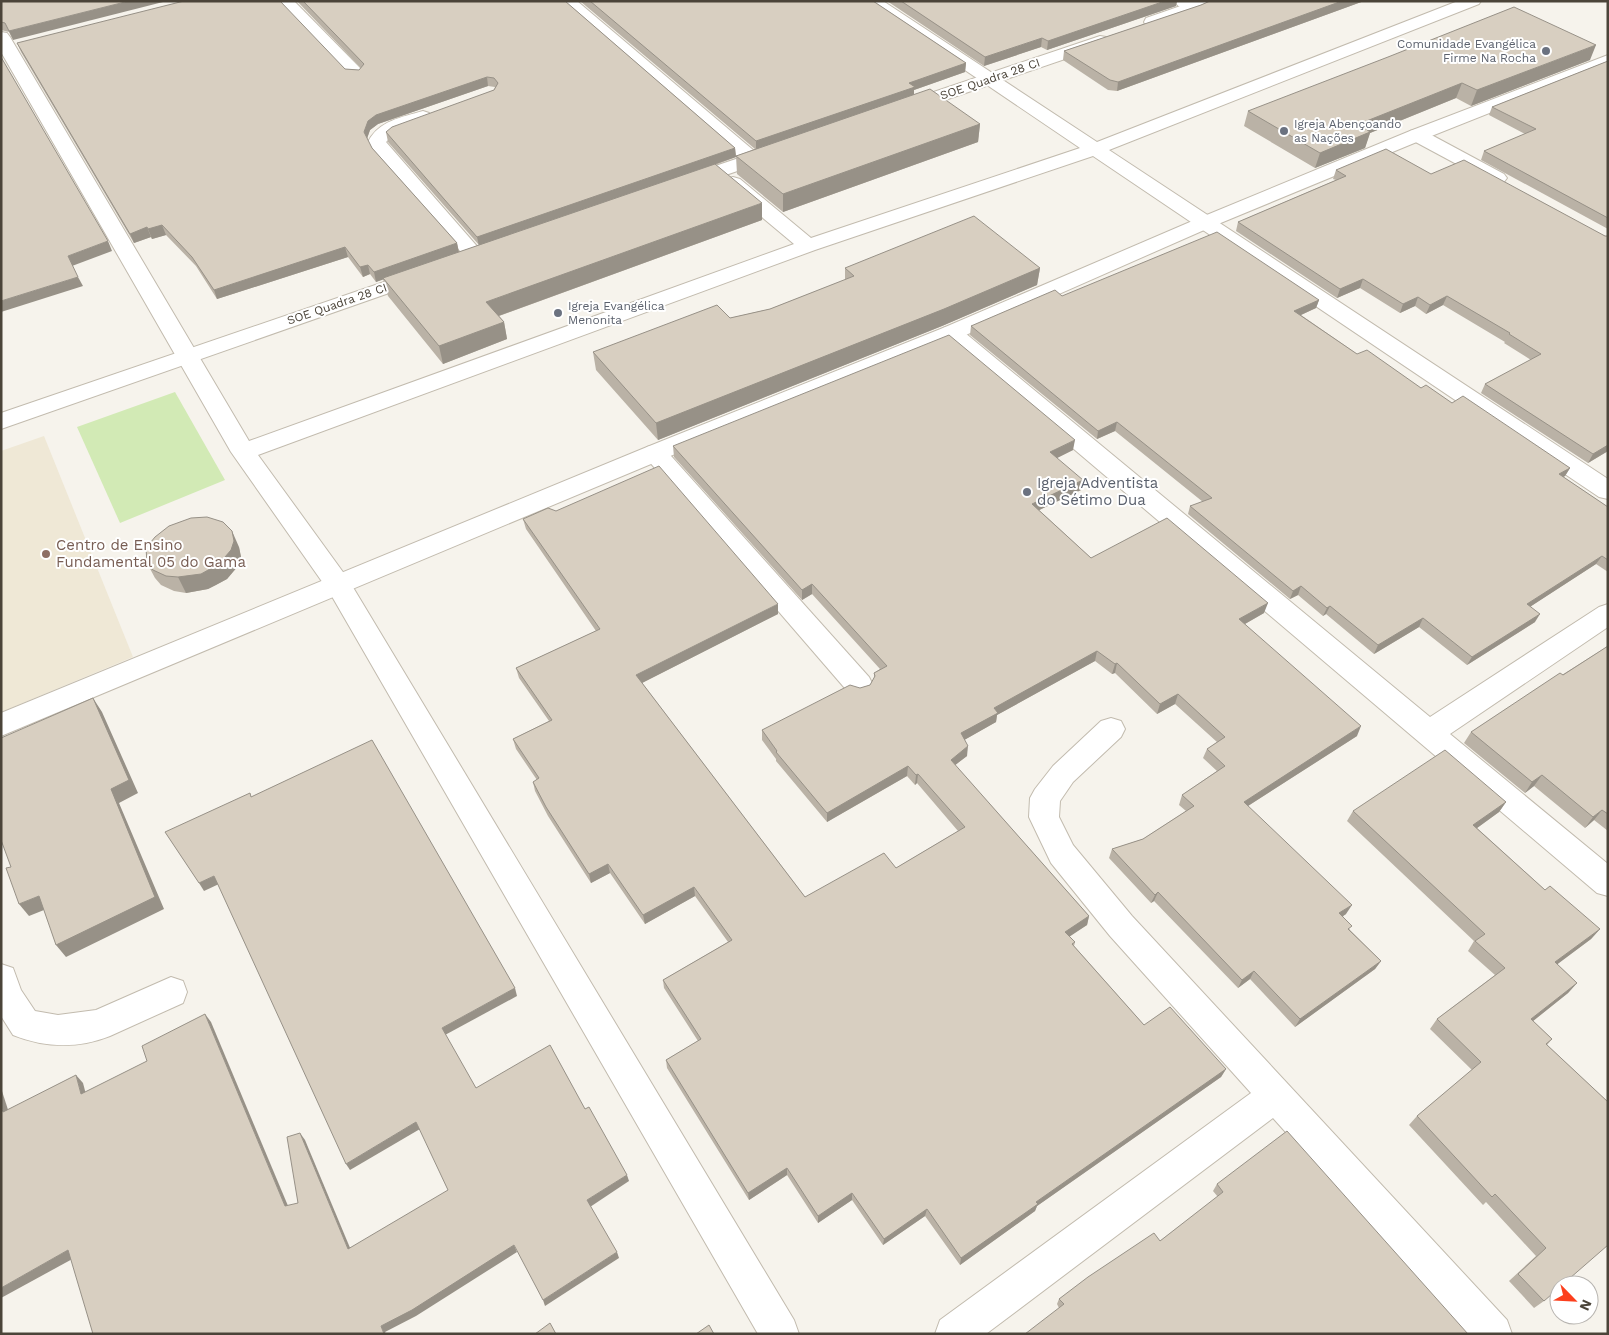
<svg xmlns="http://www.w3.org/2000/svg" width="1609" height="1335" viewBox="0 0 1609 1335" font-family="'Work Sans',sans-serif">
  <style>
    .education { fill: #efe8d6 }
    .green { fill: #d2eab5 }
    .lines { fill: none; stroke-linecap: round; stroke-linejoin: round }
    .minor-casing { stroke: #c2bbae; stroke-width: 2 }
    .tertiary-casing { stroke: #c2bbae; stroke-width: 2 }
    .minor { fill: #fff; fill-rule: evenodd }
    .tertiary { fill: #fff; fill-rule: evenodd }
    .wall { fill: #bab2a6; fill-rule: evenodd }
    .shaded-wall { fill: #979187 }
    .building { fill: #d8cfc1; stroke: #979187 }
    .worship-dot { fill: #6b7280; stroke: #fff; stroke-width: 2 }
    .education-dot { fill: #8d6e63; stroke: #fff; stroke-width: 2 }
    .labels { text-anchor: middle; stroke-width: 4; stroke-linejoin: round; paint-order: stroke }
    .far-worship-label { font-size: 12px; fill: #5b616d; stroke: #fff; text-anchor: start }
    .far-street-label { font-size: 12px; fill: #4b4439; stroke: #fff }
    .worship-label { font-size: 15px; fill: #5b616d; stroke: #fff; text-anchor: start }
    .education-label { font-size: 15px; fill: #785e54; stroke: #fff; text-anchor: start }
  </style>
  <rect width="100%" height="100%" fill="#f6f3ec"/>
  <!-- education -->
  <path class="education" d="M44 436 133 657 1 712V451Z"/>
  <!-- green -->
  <path class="green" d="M175 392 225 480 120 523 77 427Z"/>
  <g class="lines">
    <!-- minor casing -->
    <g class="minor-casing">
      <g id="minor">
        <path d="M277 1H294L361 69 364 73 361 77 355 78 349 77Z"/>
        <path d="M559 1H577L759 155 762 159 759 163 752 165 745 163Z"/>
        <path d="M863 1H883L1097 142 1458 1H1481L1479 4 1109 150 1608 479V499L1599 497 1093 156 815 250 258 455 348 579 794 1320 799 1334H758L330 593 231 452 1 52V32L7 33 10 37 249 441 794 244 726 187 723 183 726 179 733 177 740 179 811 238 1080 148Z"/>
        <path d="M1174 1H1194L1201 8 1199 12C1189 14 1180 9 1174 1Z"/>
        <path d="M423 111 429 113 432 117 429 121 396 132 386 142 482 252 485 256 482 260 475 262 468 260 376 156 368 142C378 121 402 117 423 111Z"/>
        <path d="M1417 129 1424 131 1504 174 1507 178 1504 182 1497 184 1490 182 1410 139 1408 135 1410 131Z"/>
        <path d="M951 326 959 328 1430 717 1599 607 1608 604V627L1450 734 1608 864V896L1597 893 943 338 940 333 943 328Z"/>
        <path d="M655 445 663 447 869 677 873 685 869 693 859 696 849 693 647 459 643 453 647 447Z"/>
        <path d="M1111 718 1121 721 1125 729 1121 737 1073 782 1060 801 1059 817 1073 845 1132 916 1507 1320 1512 1334H1467L1273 1118 986 1334H935L940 1320 1251 1093 1110 936 1051 863 1029 817 1030 798 1035 789 1053 766 1101 721Z"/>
        <path d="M1 964 13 968 21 990 35 1011 58 1015 96 1010 171 977 183 981 187 992 183 1003 110 1036C77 1049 46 1048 13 1035L1 1016Z"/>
      </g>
    </g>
    <!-- tertiary casing -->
    <g class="tertiary-casing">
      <g id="tertiary">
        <path d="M1195 1H1220L1218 4 1158 26H1146L1144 22 1146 18Z"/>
        <path d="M1100 36 1106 37 1109 41 1106 45 910 112 904 113 898 112 895 108 898 104Z"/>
        <path d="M1608 55V66L1424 139 1211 227 959 338 663 459 1 736V713L647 447 943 328 1197 219 1410 131Z"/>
        <path d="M771 147 778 149 780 153 778 157 694 186 687 188 680 186 677 182 680 178Z"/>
        <path d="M422 269 429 271 432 275 429 279 1 429V413Z"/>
      </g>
    </g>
    <!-- minor -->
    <use href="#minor" class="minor"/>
    <!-- tertiary -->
    <use href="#tertiary" class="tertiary"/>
  </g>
  <!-- wall -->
  <g class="wall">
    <path d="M1 1 13 40 9 32 1 30Z"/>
    <path d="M297 1H565L735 148 736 157 715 165 762 220 499 316 504 322 507 339 443 364 388 296 383 279 376 282 370 274 363 277 348 257 217 299 196 266 166 235 152 239 151 237 134 243 21 52 17 43 359 70 361 68ZM488 86 495 87 494 90 386 132 388 142 479 245 459 252 457 243 372 148 367 139 370 130 378 124Z"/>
    <path d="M580 1H873L966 63 965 72 914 90V94L980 124 978 142 783 212 737 174 736 156 755 149Z"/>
    <path d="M887 1H1177L1176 6 1047 50 1041 47 984 66Z"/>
    <path d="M1210 1H1364L1117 91 1108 90 1063 60 1064 51 1201 5Z"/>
    <path d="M1590 60 1471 106 1456 98 1370 133 1365 148 1315 168 1244 126 1248 111Z"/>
    <path d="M1608 61V229L1481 160 1484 151 1525 134 1489 115 1492 107Z"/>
    <path d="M1336 170 1431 174 1605 236 1608 451 1588 463 1481 393 1485 384 1531 360 1504 343 1505 342 1443 305 1426 314 1415 306 1400 313 1360 288 1337 298 1236 231 1238 222 1336 180 1333 179Z"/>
    <path d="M845 268H1040L1037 285 942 326 658 440 596 370 593 352 730 318 770 309 845 280Z"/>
    <path d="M1062 296 1319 300 1316 308 1301 315 1357 354 1421 388 1452 403 1570 468 1565 476 1563 477 1608 507V572L1596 564 1531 606 1535 622 1467 665 1419 627 1374 654 1326 614 1323 616 1298 595 1290 599 1188 514 1190 506 1203 502 1115 431 1097 439 970 335 971 326Z"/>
    <path d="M673 446 1073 450 1057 458 1081 490 1039 510 1091 558 1264 613 1245 624 1357 736 1248 806 1346 914 1343 916 1350 930 1381 961 1375 969 1295 1027 1250 979 1238 988 1154 901 1151 903 1109 858 1112 849 1143 839 1186 811 1179 805 1182 795 1217 771 1203 758 1207 749 1217 742 1175 704 1157 714 1115 673 1112 674 1095 661 997 715 996 722 964 740 967 756 955 765 1089 916 1087 925 1069 936 1075 942 1074 946 1144 1025 1226 1069 1221 1077 1037 1206 1035 1211 960 1265 925 1216 883 1245 852 1200 818 1223 787 1175 749 1200 667 1068 666 1060 698 1041 664 988 663 980 728 942 695 896 645 924 610 873 591 883 548 816 535 791 533 782 537 780 516 749 513 739 549 721 519 678 516 668 596 631 526 529 523 519 778 614 642 683 805 897 896 868 958 831 917 783 915 785 907 776 827 822 776 761V759L762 740V730L860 688 870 685 874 678V673L880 669 812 594 802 600 674 457Z"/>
    <path d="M239 547 241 557 238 566 227 579 208 589 186 593 174 591 161 585 155 578 147 563Z"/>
    <path d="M1608 646V831L1594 820 1585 828 1534 786 1525 793 1464 743 1471 732Z"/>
    <path d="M1506 802 1499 812 1477 828 1545 890 1600 929 1591 939 1557 964 1577 983 1568 993 1533 1021 1552 1039 1547 1045 1608 1102 1544 1301 1534 1308 1509 1281 1536 1256 1486 1202 1483 1205 1409 1125 1417 1116 1472 1070 1430 1029 1437 1019 1495 975 1468 951 1474 941 1347 821 1353 811Z"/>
    <path d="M1217 1184 1468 1334 1059 1308 1057 1304 1059 1299 1160 1241 1218 1197 1213 1191Z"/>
  </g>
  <!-- shaded-wall -->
  <g class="shaded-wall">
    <path d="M129 1H167L13 40 9 31Z"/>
    <path d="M1165 1H1177L1176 6 1047 50 1048 41Z"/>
    <path d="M1342 1H1364L1117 91 1118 82Z"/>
    <path d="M1042 38 1041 47 984 66 985 57Z"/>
    <path d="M1596 45 1590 60 1471 106 1477 90Z"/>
    <path d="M966 63 965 72 914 90V96L756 150V141L909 83Z"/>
    <path d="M487 77 488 86 378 124 370 130 366 141 364 132 368 121 376 115Z"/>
    <path d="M1462 83 1456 98 1370 133 1365 148 1315 168 1320 153 1359 124Z"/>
    <path d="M980 124 978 142 783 212V194Z"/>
    <path d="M735 148 736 157 479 246 477 237Z"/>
    <path d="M762 203V220L490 319 486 302Z"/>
    <path d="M162 225 166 235 152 239 148 229Z"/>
    <path d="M147 227 151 237 134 243 130 234Z"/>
    <path d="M108 241 112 251 72 266 68 256Z"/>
    <path d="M457 243 459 253 376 282 374 272Z"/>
    <path d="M345 247 348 257 217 299 214 290Z"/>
    <path d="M368 265 370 274 363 277 360 267Z"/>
    <path d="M1040 268 1037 285 942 326 658 440 656 423Z"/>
    <path d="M78 277 83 286 1 312V301Z"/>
    <path d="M1363 279 1360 288 1337 298 1340 289Z"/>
    <path d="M1447 296 1443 305 1426 314 1430 305Z"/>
    <path d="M1418 297 1415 306 1400 313 1403 304Z"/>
    <path d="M1319 300 1316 308 1292 319 1294 311Z"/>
    <path d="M504 322 507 339 443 364 439 346Z"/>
    <path d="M1117 422 1115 431 1097 439 1098 431Z"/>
    <path d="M1075 440 1073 450 1049 462 1050 452Z"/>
    <path d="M1608 445V451L1588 463 1593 454Z"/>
    <path d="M1570 468 1565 476 1554 483 1559 474Z"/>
    <path d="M1083 480 1081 490 1031 514 1032 504Z"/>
    <path d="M232 531 239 547 241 557 238 566 227 579 216 585 208 589 186 593 178 577Z"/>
    <path d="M1602 556 1596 564 1522 612 1527 604Z"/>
    <path d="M812 584V594L802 600V590Z"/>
    <path d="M1301 586 1298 595 1290 599 1293 591Z"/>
    <path d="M1268 603 1264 613 1236 629 1239 619Z"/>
    <path d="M778 604V614L638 685 636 675Z"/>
    <path d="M1330 606 1326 614 1323 616 1327 608Z"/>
    <path d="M1540 614 1535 622 1467 665 1472 657Z"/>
    <path d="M1423 618 1419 627 1374 654 1378 645Z"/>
    <path d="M1097 651 1095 661 997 715 996 722 959 743 961 733 994 708Z"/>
    <path d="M1117 663 1115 673 1112 674 1115 664Z"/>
    <path d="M1178 694 1175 704 1157 714 1160 704Z"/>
    <path d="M93 698 102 712 138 793 119 803 164 909 66 957 56 945 111 789Z"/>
    <path d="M1361 726 1357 736 1240 811 1244 802Z"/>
    <path d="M968 746 967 756 950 769 951 760Z"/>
    <path d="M908 766 907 776 827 822V813Z"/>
    <path d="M918 774 917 783 915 785 916 775Z"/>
    <path d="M1542 775 1534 786 1525 793 1532 782Z"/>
    <path d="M1506 802 1499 812 1466 836 1473 825Z"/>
    <path d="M1602 810 1594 820 1585 828 1593 817Z"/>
    <path d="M608 864 610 873 591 883 589 874Z"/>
    <path d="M214 876 219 884 204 891 199 883Z"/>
    <path d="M694 887 695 896 645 924 643 915Z"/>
    <path d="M1158 892 1154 901 1151 903 1155 895Z"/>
    <path d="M39 896 49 908 29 916 19 904Z"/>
    <path d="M1352 905 1346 914 1334 922 1339 913Z"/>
    <path d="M1089 916 1087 925 1063 941 1065 932Z"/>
    <path d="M1600 929 1591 939 1547 972 1555 962Z"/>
    <path d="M1381 961 1375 969 1295 1027 1300 1019Z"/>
    <path d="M1254 971 1250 979 1238 988 1242 980Z"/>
    <path d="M1577 983 1568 993 1523 1029 1531 1019Z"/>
    <path d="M515 988 517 996 445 1035 442 1028Z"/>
    <path d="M205 1014 211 1022 291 1213 285 1206Z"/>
    <path d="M1226 1069 1221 1077 1037 1206 1035 1211 960 1265 961 1258 1036 1202Z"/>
    <path d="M76 1075 83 1083 88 1102 81 1094Z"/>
    <path d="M1 1088 11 1119 3 1112 1 1106Z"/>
    <path d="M416 1122 420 1129 350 1170 346 1164Z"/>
    <path d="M300 1133 305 1140 353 1255 348 1249Z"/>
    <path d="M787 1168V1175L749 1200 748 1193Z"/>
    <path d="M627 1175 629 1181 590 1207 587 1200Z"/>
    <path d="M852 1193V1200L818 1223V1216Z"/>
    <path d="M927 1209 925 1216 883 1245 884 1239Z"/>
    <path d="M514 1245 517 1252 416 1316 385 1332 386 1334H384L381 1326Z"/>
    <path d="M68 1250 76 1257 1 1298V1288Z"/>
    <path d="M617 1252 619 1258 545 1306 543 1300Z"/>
  </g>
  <!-- building -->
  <g class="building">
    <path d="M1 1H129L9 31 5 23 1 22Z"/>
    <path d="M184 1H280L345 69 359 70 364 64 303 1H565L735 148 477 237 386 132 392 127 494 90 498 83 494 78 487 77 376 115 368 121 364 132 372 148 457 243 374 272 368 265 360 267 345 247 214 290 192 257 162 225 148 229 147 227 130 234 17 43Z"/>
    <path d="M590 1H873L966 63 909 83 915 87 756 141Z"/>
    <path d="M901 1H1165L1048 41 1042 38 985 57Z"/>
    <path d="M1210 1H1342L1118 82 1110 80 1064 51 1201 5Z"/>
    <path d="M1514 7 1596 45 1477 90 1462 83 1359 124 1370 132 1320 153 1248 111 1388 57Z"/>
    <path d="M1 57 108 241 68 256 78 277 1 301Z"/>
    <path d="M1608 61V218L1484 151 1536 129 1492 107Z"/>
    <path d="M930 89 980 124 783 194 736 156Z"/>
    <path d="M1386 149 1431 174 1464 160 1605 236H1608V445L1593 454 1485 384 1541 354 1509 334 1510 333 1447 296 1430 305 1418 297 1403 304 1363 279 1340 289 1238 222 1346 176 1336 170Z"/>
    <path d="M715 164 762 203 486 302 504 322 439 346 383 278Z"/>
    <path d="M974 216 1040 268 944 309 656 423 593 352 717 305 730 318 770 309 854 276 845 268Z"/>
    <path d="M1217 232 1319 300 1294 311 1357 354 1367 350 1421 388 1426 385 1452 403 1463 396 1570 468 1559 474 1608 507V560L1602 556 1527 604 1540 614 1472 657 1423 618 1378 645 1330 606 1327 608 1301 586 1293 591 1190 506 1212 498 1117 422 1098 431 971 326 1055 290 1062 296Z"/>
    <path d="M949 335 1075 440 1050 452 1083 480 1032 504 1091 558 1167 518 1268 603 1239 619 1361 726 1244 802 1352 905 1339 913 1352 926 1348 929 1381 961 1300 1019 1254 971 1242 980 1158 892 1155 895 1112 849 1143 839 1194 806 1182 795 1225 766 1207 749 1225 737 1178 694 1160 704 1117 663 1115 664 1097 651 994 708 998 713 961 733 968 746 951 760 1089 916 1065 932 1075 942 1072 944 1144 1025 1170 1007 1226 1069 1036 1202 1038 1204 961 1258 927 1209 884 1239 852 1193 818 1216 787 1168 748 1193 666 1060 701 1039 663 980 732 940 694 887 643 915 608 864 589 874 546 807 533 782 539 778 513 739 552 720 516 668 600 629 523 519 548 508 556 511 659 466 778 604 636 675 805 897 884 853 896 868 965 827 918 774 916 775 908 766 827 813 776 752 777 751 762 730 850 685 860 688 870 685 875 676 874 673 887 666 812 584 802 590 673 446Z"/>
    <path d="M207 517 223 522 232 531 234 541 231 550 219 564 201 574 178 577 166 576 153 570 147 563 146 548 155 537 169 526 191 518Z"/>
    <path d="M1608 646V814L1602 810 1593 817 1542 775 1532 782 1471 732 1560 673 1563 675Z"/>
    <path d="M93 698 129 780 111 789 155 897 56 945 39 896 19 904 6 868 11 867 1 840V738Z"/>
    <path d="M372 740 515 988 442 1028 476 1088 550 1045 585 1109 589 1107 627 1175 587 1200 617 1252 543 1300 514 1245 412 1310 381 1326 384 1334H93L68 1250 1 1288V1106L3 1112 76 1075 81 1094 147 1061 142 1046 205 1014 285 1206 298 1203 287 1137 300 1133 348 1249 448 1190 416 1122 346 1164 214 876 199 883 165 832 250 793 251 797Z"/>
    <path d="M1445 750 1506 802 1473 825 1545 890 1550 886 1600 929 1555 962 1577 983 1531 1019 1552 1039 1546 1044 1608 1102V1245L1562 1285H1559V1288L1544 1301 1518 1274 1546 1248 1495 1194 1492 1197 1417 1116 1481 1062 1437 1019 1505 968 1475 941 1485 934 1353 811Z"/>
    <path d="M1287 1131 1468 1334H1025L1064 1304 1059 1299 1088 1277 1154 1233 1160 1241 1223 1192 1217 1184Z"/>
    <path d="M550 1323 556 1334H535Z"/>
    <path d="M709 1325 714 1334H696Z"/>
  </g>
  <!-- markers -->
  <g class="worship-dot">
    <circle cx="1546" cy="51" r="5"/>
    <circle cx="1284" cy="131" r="5"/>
    <circle cx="558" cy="313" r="5"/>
    <circle cx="1027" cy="492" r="5"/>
  </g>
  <circle class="education-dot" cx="46" cy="554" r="5"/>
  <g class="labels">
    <!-- far-worship labels -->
    <g class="far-worship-label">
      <text x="1536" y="48" text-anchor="end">Comunidade Evangélica<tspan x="1536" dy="14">Firme Na Rocha</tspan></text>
      <text x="1294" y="128">Igreja Abençoando<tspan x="1294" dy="14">as Nações</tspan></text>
      <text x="568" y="310">Igreja Evangélica<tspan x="568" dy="14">Menonita</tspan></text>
    </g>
    <!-- far-street labels -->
    <g class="far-street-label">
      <text transform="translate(990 79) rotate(-19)" y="4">SOE Quadra 28 CI</text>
      <text transform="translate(337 304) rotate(-19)" y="4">SOE Quadra 28 CI</text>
    </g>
    <!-- worship labels -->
    <g class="worship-label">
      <text x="1037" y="488">Igreja Adventista<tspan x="1037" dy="17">do Sétimo Dua</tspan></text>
    </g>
    <!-- education labels -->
    <g class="education-label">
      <text x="56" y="550">Centro de Ensino<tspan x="56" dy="17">Fundamental 05 do Gama</tspan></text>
    </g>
  </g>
  <!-- border -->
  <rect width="1609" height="1335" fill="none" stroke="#4b4439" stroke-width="5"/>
  <!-- north arrow -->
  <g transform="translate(1574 1300) rotate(114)"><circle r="24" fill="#ffffff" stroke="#b7b4b0"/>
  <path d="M0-4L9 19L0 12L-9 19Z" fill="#fc3f1d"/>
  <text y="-8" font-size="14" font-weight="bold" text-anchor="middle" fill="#4b4439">N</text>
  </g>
</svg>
